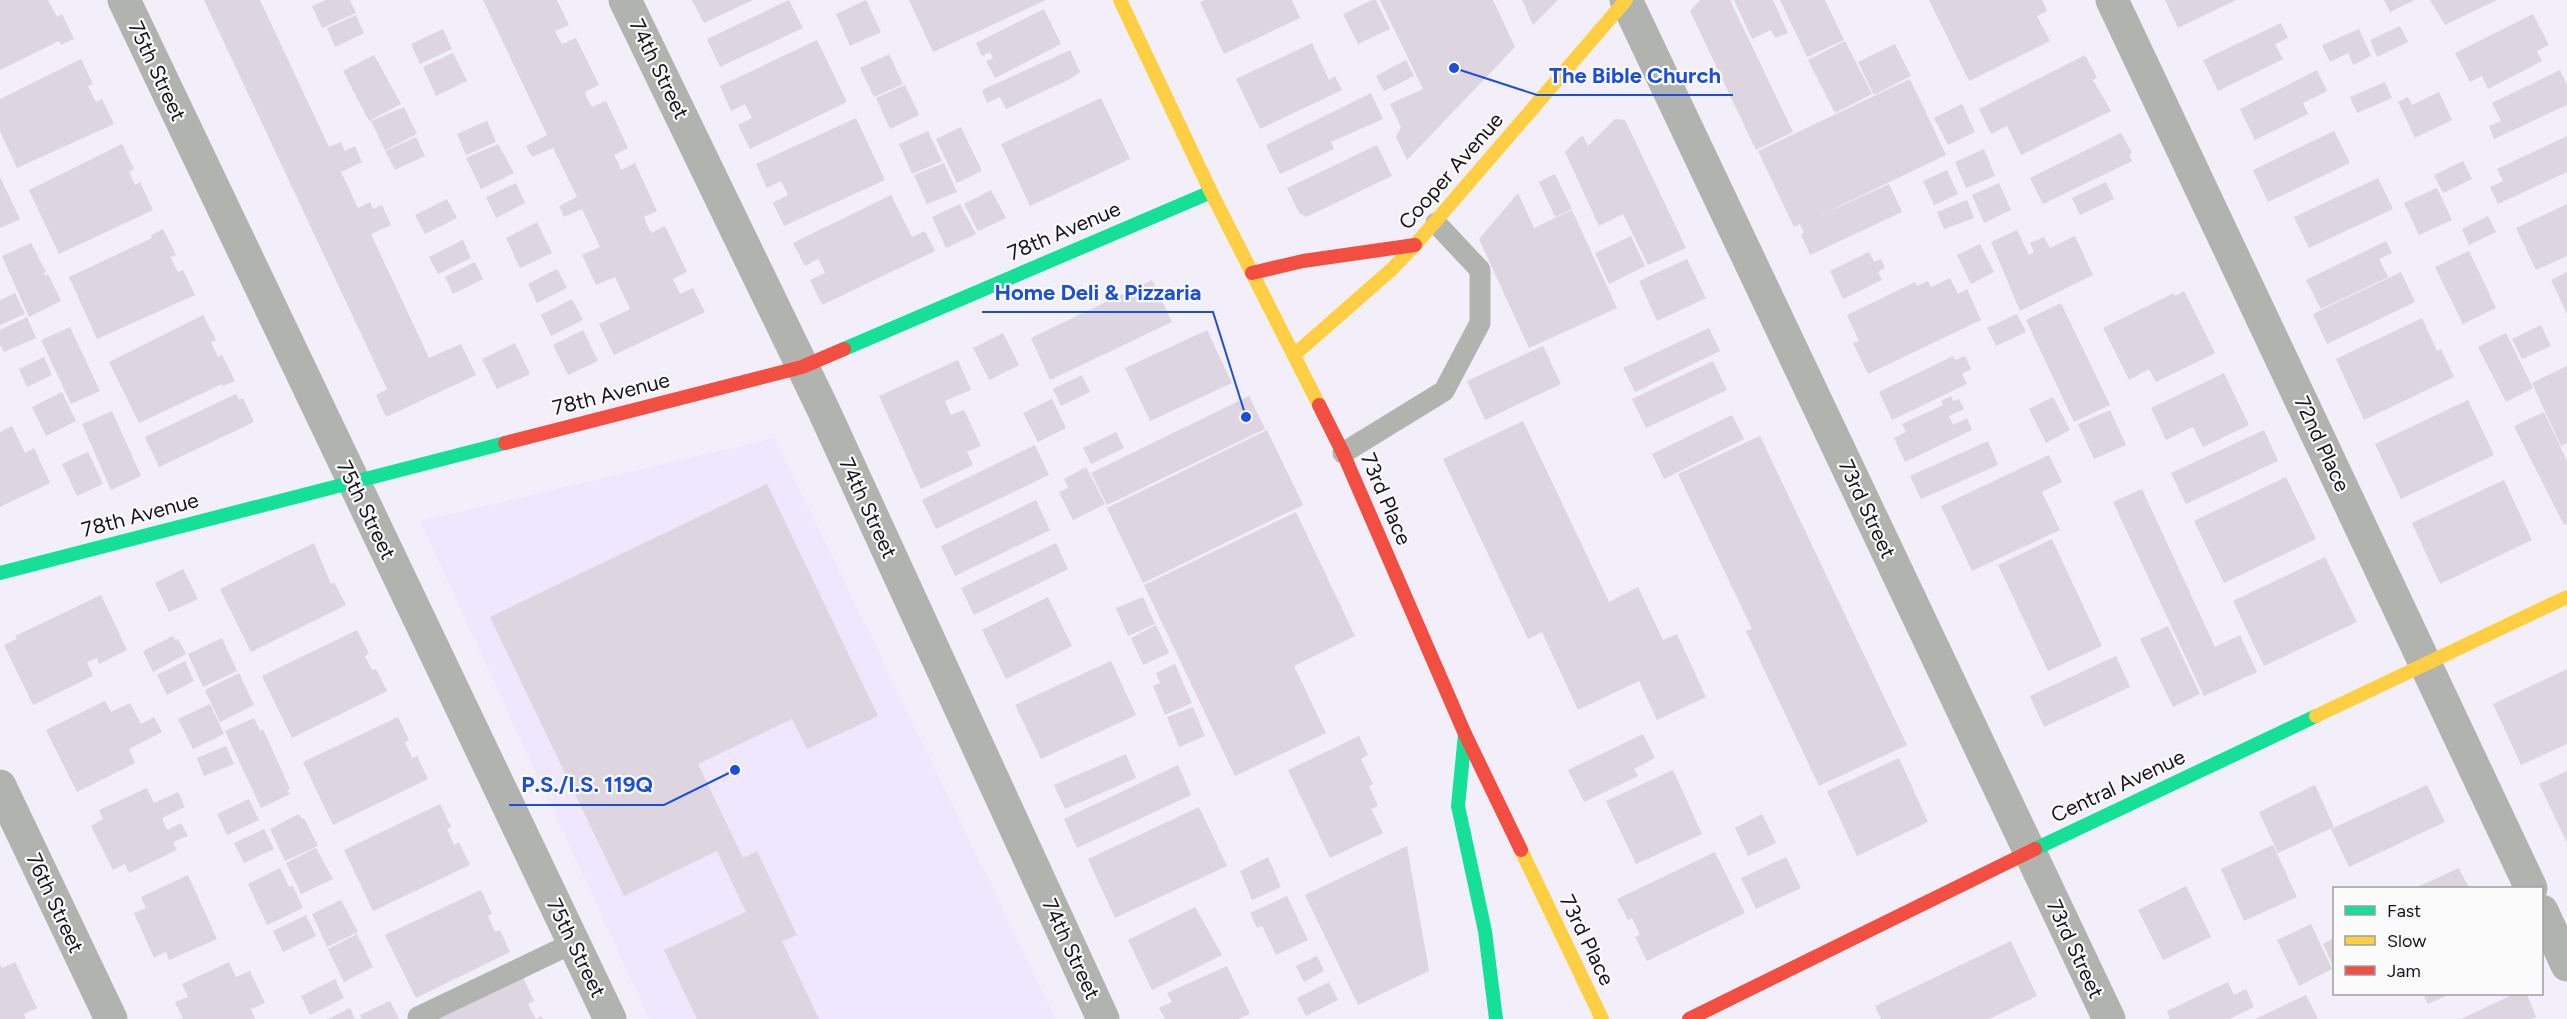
<svg xmlns="http://www.w3.org/2000/svg" width="2567" height="1019" viewBox="0 0 2567 1019" font-family="Figtree,sans-serif">
  <style>
    .built { fill: #eee7fd }
    .building { fill: #ddd5df }
    .lines { fill: none; stroke-linecap: round; stroke-linejoin: round }
    .lane { stroke: #b1b3ae; stroke-width: 21 }
    .street { stroke: #b1b3ae; stroke-width: 33 }
    .fast { stroke: #16e098; stroke-width: 14 }
    .slow { stroke: #ffcf43; stroke-width: 14 }
    .jam { stroke: #f24e42; stroke-width: 14 }
    .labels { text-anchor: middle; stroke-width: 4.5; stroke-linejoin: round; paint-order: stroke }
    .street-label { font-size: 21px; fill: #17131e; stroke: #fbfbfb }
    .leader { fill: none; stroke: #1d4ed8; stroke-width: 2 }
    .callout-dot { fill: #1d4ed8; stroke: #fbfbfb; stroke-width: 2 }
    .callout-label { font-size: 22px; text-anchor: middle; font-weight: bold; fill: #1d4ed8; stroke: #fbfbfb; stroke-width: 4.5; stroke-linejoin: round; paint-order: stroke }
  </style>
  <rect width="100%" height="100%" fill="#f2effa"/>
  <!-- built -->
  <path class="built" d="M775 438 1056 1019H649L420 521Z"/>
  <!-- building -->
  <g class="building">
    <path d="M0 0H48L57 17 62 14 74 39 61 45 59 41 0 70Z"/>
    <path d="M204 0H260L329 147 341 142 345 151 355 146 362 162 341 172 358 208 370 202 373 209 382 205 391 225 371 234 429 358 461 344 476 375 386 417 376 395 387 389Z"/>
    <path d="M326 0H350L356 13 322 28 312 6Z"/>
    <path d="M483 0H557L569 25 555 31 559 39 562 44 576 38 599 85 585 92 588 100 592 107 606 101 628 148 614 155 618 162 621 170 635 163 657 211 644 217 647 225 651 233 665 226 687 272 673 279 680 294 693 288 705 312 614 355 599 324 630 309 615 277 596 285 582 255 600 247 582 209 564 217 559 206 577 197 553 148 532 157 526 146 547 135Z"/>
    <path d="M692 0H753L704 23Z"/>
    <path d="M789 0 803 28 720 67 707 39Z"/>
    <path d="M866 0 881 32 850 46 836 14Z"/>
    <path d="M909 0H1046L933 52Z"/>
    <path d="M1205 0H1292L1300 18 1224 54 1200 2Z"/>
    <path d="M1372 0H1376L1390 29 1358 44 1343 14Z"/>
    <path d="M1380 0H1493L1515 47 1407 160 1396 137 1401 127 1390 104 1423 89Z"/>
    <path d="M1522 0H1558L1533 25Z"/>
    <path d="M1700 0H1730L1793 132 1756 150 1690 11Z"/>
    <path d="M1734 0H1773L1788 33 1775 38 1771 30 1752 39Z"/>
    <path d="M1780 0H1825L1844 40 1807 57Z"/>
    <path d="M1929 0H2042L2047 11 2037 16 2050 41 1969 81Z"/>
    <path d="M2165 0H2236L2178 28Z"/>
    <path d="M2384 0H2415L2390 12Z"/>
    <path d="M2430 0H2497L2445 25Z"/>
    <path d="M1044 9 1061 44 995 78 986 61 993 58 990 52 982 56 976 43Z"/>
    <path d="M2533 14 2549 45 2537 51 2542 61 2488 89 2482 76 2470 82 2455 53Z"/>
    <path d="M356 15 364 33 335 47 327 28Z"/>
    <path d="M2281 23 2288 38 2275 44 2283 59 2218 91 2203 60Z"/>
    <path d="M2400 26 2408 42 2377 57 2370 40Z"/>
    <path d="M443 29 452 49 420 64 411 44Z"/>
    <path d="M2359 29 2371 56 2353 65 2348 53 2330 62 2322 45Z"/>
    <path d="M817 40 847 102 750 149 738 125 752 118 745 104 731 111 720 86Z"/>
    <path d="M1845 41 1872 94 1835 113 1808 60Z"/>
    <path d="M1312 43 1329 80 1335 76 1342 90 1260 129 1236 79Z"/>
    <path d="M1895 44 1911 76 1874 95 1858 62Z"/>
    <path d="M1070 50 1080 72 1070 79 1006 109 1000 97 987 103 982 90Z"/>
    <path d="M453 53 467 81 436 96 423 67Z"/>
    <path d="M889 54 903 84 874 97 860 68Z"/>
    <path d="M374 55 401 104 369 121 343 71Z"/>
    <path d="M2085 55 2097 78 2093 80 2111 111 2021 155 2007 126 1991 134 1979 109Z"/>
    <path d="M81 59 93 84 88 86 96 102 102 99 114 124 17 168 0 131V99Z"/>
    <path d="M1406 60 1414 76 1384 91 1376 76Z"/>
    <path d="M2317 70 2327 91 2303 103 2308 114 2255 140 2240 109Z"/>
    <path d="M2560 70 2567 85V105L2494 139 2489 126 2501 121 2492 103Z"/>
    <path d="M1910 79 1946 155 1808 221 1889 184 1902 212 1810 255 1801 234 1804 233 1800 224 1794 227 1758 151Z"/>
    <path d="M2385 82 2392 98 2357 113 2350 97Z"/>
    <path d="M905 85 919 115 890 129 876 98Z"/>
    <path d="M2439 92 2452 120 2415 138 2398 102 2408 97 2412 105Z"/>
    <path d="M1371 93 1383 119 1331 142 1334 149 1280 174 1266 145Z"/>
    <path d="M1101 98 1130 159 1030 206 1001 144Z"/>
    <path d="M1962 104 1975 132 1948 145 1934 118Z"/>
    <path d="M404 107 417 134 385 150 371 121Z"/>
    <path d="M856 118 885 180 784 226 773 203 788 195 781 181 767 188 756 164Z"/>
    <path d="M1615 119 1625 120 1686 248 1648 265 1623 214 1599 226 1565 152 1580 137 1583 136 1588 146Z"/>
    <path d="M487 121 496 142 466 155 457 134Z"/>
    <path d="M961 127 982 171 957 183 936 139Z"/>
    <path d="M928 131 942 161 912 174 899 144Z"/>
    <path d="M2334 131 2350 163 2268 202 2253 170Z"/>
    <path d="M2121 133 2132 153 2129 154 2132 161 2043 204 2030 178Z"/>
    <path d="M2567 136V172L2498 204 2490 187 2503 181 2497 169Z"/>
    <path d="M416 137 425 156 395 170 385 151Z"/>
    <path d="M122 144 134 169 129 172 135 185 140 182 153 210 59 254 29 190Z"/>
    <path d="M498 144 514 173 481 189 466 158Z"/>
    <path d="M1377 145 1392 176 1306 217 1299 213 1287 188Z"/>
    <path d="M1984 149 1995 176 1966 188 1955 162Z"/>
    <path d="M2463 161 2472 179 2443 193 2434 175Z"/>
    <path d="M944 163 957 192 927 204 914 175Z"/>
    <path d="M1947 170 1958 194 1934 205 1923 181Z"/>
    <path d="M1555 174 1572 209 1555 217 1539 182Z"/>
    <path d="M0 177 20 219 0 228Z"/>
    <path d="M2378 178 2393 209 2309 248 2294 217Z"/>
    <path d="M2106 182 2114 199 2080 215 2072 198Z"/>
    <path d="M516 183 525 203 496 218 486 197Z"/>
    <path d="M1999 183 2011 210 1984 223 1972 195Z"/>
    <path d="M2437 188 2452 220 2419 235 2404 203Z"/>
    <path d="M991 190 1006 218 978 231 964 204Z"/>
    <path d="M1518 193 1534 228 1572 210 1617 308 1529 348 1479 239Z"/>
    <path d="M891 195 912 237 925 231 935 251 822 305 810 280 825 273 822 266 818 259 805 266 793 243Z"/>
    <path d="M447 199 457 218 425 234 415 215Z"/>
    <path d="M1967 200 1974 218 1944 229 1937 212Z"/>
    <path d="M960 204 976 234 946 248 932 217Z"/>
    <path d="M2567 204V256L2536 270 2516 228Z"/>
    <path d="M2488 216 2496 232 2469 245 2462 229Z"/>
    <path d="M537 222 552 253 520 268 506 238Z"/>
    <path d="M163 229 176 255 170 257 178 272 183 270 195 295 97 339 69 277 152 238 151 235Z"/>
    <path d="M2017 230 2029 255 2034 252 2030 243 2044 237 2050 248 2075 236 2093 275 2020 311 1991 242Z"/>
    <path d="M1631 236 1645 266 1609 284 1595 253Z"/>
    <path d="M463 240 471 258 438 274 429 257Z"/>
    <path d="M2386 241 2392 253 2379 259 2388 277 2321 309 2306 280Z"/>
    <path d="M31 243 46 272 44 273 45 276 48 274 61 301 29 317 2 256Z"/>
    <path d="M1980 244 1994 272 1971 284 1957 255Z"/>
    <path d="M2469 251 2496 308 2463 324 2435 267Z"/>
    <path d="M1869 252 1874 262 1881 259 1885 268 1878 272 1882 280 1843 299 1830 271Z"/>
    <path d="M1687 259 1706 298 1657 321 1639 281Z"/>
    <path d="M475 262 483 279 453 294 445 277Z"/>
    <path d="M557 269 567 288 537 303 528 284Z"/>
    <path d="M2401 272 2415 302 2327 344 2313 314Z"/>
    <path d="M2567 272V314L2551 280Z"/>
    <path d="M1950 278 1958 294 1967 289 1981 320 1868 374 1853 343 1859 341 1847 315 1915 282 1917 286 1928 281 1931 287Z"/>
    <path d="M1152 280 1172 322 1050 380 1031 338Z"/>
    <path d="M2184 291 2215 353 2156 382 2149 369 2129 380 2103 328 2174 293 2175 296Z"/>
    <path d="M15 293 25 314 0 325V300Z"/>
    <path d="M572 299 583 320 551 336 541 315Z"/>
    <path d="M2061 303 2110 405 2074 422 2026 320Z"/>
    <path d="M2017 314 2026 332 1996 346 1987 328Z"/>
    <path d="M203 315 216 340 211 342 218 357 222 355 235 381 223 386 222 384 139 423 109 362Z"/>
    <path d="M27 317 36 338 4 352 0 345V330Z"/>
    <path d="M2422 318 2437 351 2441 349 2454 377 2364 420 2336 359Z"/>
    <path d="M2541 325 2551 346 2522 359 2512 339Z"/>
    <path d="M70 327 100 391 71 404 41 340Z"/>
    <path d="M1709 328 1720 351 1635 392 1623 368Z"/>
    <path d="M583 330 598 361 568 375 553 345Z"/>
    <path d="M1207 330 1232 383 1150 421 1125 368Z"/>
    <path d="M1003 333 1019 365 989 380 973 348Z"/>
    <path d="M2506 333 2533 388 2506 402 2478 347Z"/>
    <path d="M515 343 530 374 497 389 482 359Z"/>
    <path d="M1543 346 1561 384 1485 420 1467 381Z"/>
    <path d="M1953 356 1955 360 1965 356 1971 369 1962 374 1967 384 1892 420 1879 392Z"/>
    <path d="M44 357 52 375 27 387 19 369Z"/>
    <path d="M958 360 971 390 945 401 951 415 964 410 981 446 967 452 973 465 921 489 879 396Z"/>
    <path d="M1713 361 1727 390 1646 428 1632 399Z"/>
    <path d="M2567 366V443L2561 446 2532 383Z"/>
    <path d="M2224 373 2249 425 2203 447 2193 427 2166 440 2151 408Z"/>
    <path d="M1082 375 1090 392 1061 406 1053 389Z"/>
    <path d="M62 392 76 421 46 436 32 407Z"/>
    <path d="M236 394 239 400 243 398 254 422 159 467 145 437Z"/>
    <path d="M1249 396 1265 429 1107 505 1091 473Z"/>
    <path d="M1951 396 1953 401 1959 399 1964 409 1949 416 1953 425 1967 418 1972 430 1905 462 1894 438 1906 432 1902 424 1943 405 1941 401Z"/>
    <path d="M2053 397 2070 430 2046 443 2029 409Z"/>
    <path d="M1052 399 1066 428 1038 442 1023 413Z"/>
    <path d="M2468 400 2494 455 2401 499 2375 444Z"/>
    <path d="M2110 410 2126 445 2094 459 2078 424Z"/>
    <path d="M112 411 141 476 111 490 82 424Z"/>
    <path d="M2544 412 2567 461V524L2564 525 2514 426Z"/>
    <path d="M1732 415 1744 439 1664 479 1652 454Z"/>
    <path d="M1523 421 1609 602 1638 587 1663 640 1677 634 1706 697 1657 720 1639 681 1578 710 1542 632 1528 639 1443 459Z"/>
    <path d="M12 426 25 453 34 448 50 483 0 507V432Z"/>
    <path d="M1267 430 1303 505 1143 583 1107 508Z"/>
    <path d="M2264 430 2278 461 2186 504 2171 473Z"/>
    <path d="M1116 432 1124 448 1091 464 1083 448Z"/>
    <path d="M1760 436 1907 745 1819 786 1746 631 1752 629 1678 474Z"/>
    <path d="M1988 441 1998 465 1921 499 1910 476Z"/>
    <path d="M1035 445 1049 475 936 529 922 500Z"/>
    <path d="M88 452 103 484 77 496 62 464Z"/>
    <path d="M2049 455 2062 482 2042 492 2060 530 1972 571 1941 506Z"/>
    <path d="M1086 467 1105 504 1073 520 1059 492 1068 488 1064 479Z"/>
    <path d="M2286 477 2316 539 2224 583 2194 521Z"/>
    <path d="M2504 480 2532 540 2440 584 2412 523Z"/>
    <path d="M767 484 878 716 807 749 792 719 698 764 743 858 757 851 797 935 782 941 819 1019H697L664 950 746 912 717 851 624 896 490 617Z"/>
    <path d="M2142 489 2215 647 2240 635 2257 672 2204 696 2113 502Z"/>
    <path d="M1036 500 1050 530 955 576 941 546Z"/>
    <path d="M1296 512 1355 636 1294 666 1326 733 1235 776 1144 585Z"/>
    <path d="M2052 539 2102 646 2048 671 1998 565Z"/>
    <path d="M314 543 331 584 334 582 346 605 251 652 220 589Z"/>
    <path d="M1056 543 1068 569 974 615 961 588Z"/>
    <path d="M2325 557 2357 622 2264 666 2233 601Z"/>
    <path d="M183 569 198 599 169 612 155 583Z"/>
    <path d="M101 595 127 650 99 664 97 658 87 662 93 676 33 705 4 645 17 639 15 636Z"/>
    <path d="M1048 597 1072 646 1006 679 982 630Z"/>
    <path d="M1143 597 1155 624 1128 636 1116 608Z"/>
    <path d="M1156 625 1169 653 1143 665 1131 638Z"/>
    <path d="M2168 626 2200 694 2173 707 2140 639Z"/>
    <path d="M357 630 369 654 365 656 372 670 376 669 387 691 292 738 262 676Z"/>
    <path d="M173 636 175 640 178 639 186 654 153 672 143 651Z"/>
    <path d="M222 638 237 671 203 687 188 654Z"/>
    <path d="M2116 656 2130 687 2044 727 2030 696Z"/>
    <path d="M185 661 194 681 167 695 157 675Z"/>
    <path d="M1111 661 1136 715 1041 759 1015 705Z"/>
    <path d="M1175 664 1192 703 1165 715 1153 686 1160 683 1156 673Z"/>
    <path d="M2567 669V744L2521 765 2493 704Z"/>
    <path d="M239 673 254 705 220 722 205 690Z"/>
    <path d="M105 701 111 712 130 703 141 724 154 717 162 732 129 749 135 763 77 792 46 730Z"/>
    <path d="M210 704 224 734 193 749 178 719Z"/>
    <path d="M1193 707 1205 736 1179 747 1167 717Z"/>
    <path d="M398 717 409 740 405 742 409 751 412 758 417 756 428 779 333 825 303 762Z"/>
    <path d="M254 718 260 731 263 729 290 789 287 790 290 794 261 808 225 731Z"/>
    <path d="M1643 734 1655 758 1634 769 1638 776 1584 802 1568 770Z"/>
    <path d="M1359 736 1368 755 1361 759 1373 784 1369 786 1378 806 1371 809 1383 833 1330 858 1288 770Z"/>
    <path d="M226 746 234 764 204 776 197 758Z"/>
    <path d="M1126 754 1136 778 1065 809 1054 785Z"/>
    <path d="M1899 758 1928 822 1857 856 1827 791Z"/>
    <path d="M1178 765 1191 795 1077 848 1064 819Z"/>
    <path d="M1673 770 1702 834 1636 864 1606 801Z"/>
    <path d="M2567 771V843L2539 784Z"/>
    <path d="M2315 785 2334 827 2278 853 2259 812Z"/>
    <path d="M2427 785 2445 822 2349 867 2331 829Z"/>
    <path d="M147 788 154 803 178 792 185 807 162 818 167 830 181 823 188 836 173 842 177 850 129 873 125 864 113 870 91 826 103 819 99 810Z"/>
    <path d="M249 799 259 820 227 835 217 814Z"/>
    <path d="M440 804 451 827 447 829 454 845 459 842 470 865 373 911 344 850Z"/>
    <path d="M1199 807 1227 866 1115 918 1088 859Z"/>
    <path d="M299 814 302 819 304 818 318 846 285 861 270 829Z"/>
    <path d="M1762 814 1776 843 1748 856 1735 828Z"/>
    <path d="M264 829 274 849 244 863 234 843Z"/>
    <path d="M2273 845 2297 897 2244 921 2221 869Z"/>
    <path d="M1407 846 1429 971 1358 1005 1305 895Z"/>
    <path d="M316 848 333 879 301 894 286 863Z"/>
    <path d="M1715 852 1745 913 1647 961 1635 937 1640 935 1632 918 1628 920 1617 899Z"/>
    <path d="M1268 857 1281 887 1252 900 1240 871Z"/>
    <path d="M1786 857 1801 888 1756 909 1741 878Z"/>
    <path d="M280 868 289 887 293 886 303 908 267 925 248 884Z"/>
    <path d="M2459 868 2469 888H2415Z"/>
    <path d="M188 875 217 939 169 960 166 952 154 958 134 913 146 908 141 897Z"/>
    <path d="M2186 886 2211 937 2163 960 2138 910Z"/>
    <path d="M481 890 492 914 488 916 495 932 500 930 510 952 416 998 385 935Z"/>
    <path d="M1287 896 1308 940 1276 955 1262 926 1257 928 1250 913Z"/>
    <path d="M341 900 358 932 327 947 312 914Z"/>
    <path d="M1195 907 1222 955 1152 990 1128 940Z"/>
    <path d="M306 915 316 936 283 952 273 931Z"/>
    <path d="M2311 924 2332 969 2299 986 2277 940Z"/>
    <path d="M357 934 373 967 344 982 328 949Z"/>
    <path d="M2334 938V968L2323 944Z"/>
    <path d="M2011 941 2037 996 1989 1019H1881L1875 1006Z"/>
    <path d="M1317 956 1324 971 1304 982 1296 966Z"/>
    <path d="M15 962 37 1008 24 1014 26 1019H0V964L2 968Z"/>
    <path d="M229 962 236 977 250 971 265 1003 251 1009 255 1019H183L175 1002 188 997 182 984Z"/>
    <path d="M1227 966 1250 1014 1238 1019H1165L1159 1008 1172 1002 1167 993Z"/>
    <path d="M523 977 534 1001 528 1004 536 1019 541 1016 543 1019H436Z"/>
    <path d="M335 979 344 998 310 1015 301 996Z"/>
    <path d="M1329 982 1338 1000 1306 1016 1297 998Z"/>
    <path d="M2228 982 2234 995 2246 989 2254 1007 2229 1019H2170L2167 1011Z"/>
    <path d="M2423 994H2450L2428 1004Z"/>
    <path d="M2514 994H2527L2536 1017 2531 1019H2461Z"/>
    <path d="M2306 995 2318 1019H2255Z"/>
    <path d="M390 1001 399 1019H362L360 1015Z"/>
    <path d="M350 1008 355 1019H327L332 1017Z"/>
  </g>
  <g class="lines">
    <!-- lane -->
    <g class="lane">
      <path d="M1343 453 1444 391 1480 323V270L1436 223"/>
      <path d="M418 1017 573 943"/>
    </g>
    <!-- street -->
    <g class="street">
      <path d="M124 0 610 1019"/>
      <path d="M625 0 823 409 1103 1019"/>
      <path d="M1626 0 2109 1019"/>
      <path d="M2112 0 2531 888"/>
      <path d="M0 786 111 1019"/>
      <path d="M2542 911 2567 965"/>
    </g>
    <!-- fast -->
    <g class="fast">
      <path d="M844 349 1211 192"/>
      <path d="M0 573 505 443"/>
      <path d="M1465 734 1458 806 1485 931 1496 1019"/>
      <path d="M2035 849 2316 716"/>
    </g>
    <!-- slow -->
    <g class="slow">
      <path d="M1120 0 1211 192 1319 405"/>
      <path d="M1294 355 1392 269 1415 245 1626 0"/>
      <path d="M2316 716 2567 597"/>
      <path d="M1521 850 1602 1019"/>
    </g>
    <!-- jam -->
    <g class="jam">
      <path d="M1252 273 1303 261 1415 245"/>
      <path d="M1319 405 1343 453 1465 734 1521 850"/>
      <path d="M505 443 802 367 844 349"/>
      <path d="M1689 1019 2035 849"/>
    </g>
  </g>
  <g class="labels">
    <!-- street labels -->
    <g class="street-label">
      <text transform="translate(659 69) rotate(64)" y="7">74th Street</text>
      <text transform="translate(157 71) rotate(65)" y="7">75th Street</text>
      <text transform="translate(1451 171) rotate(-49)" y="7">Cooper Avenue</text>
      <text transform="translate(1064 231) rotate(-23)" y="7">78th Avenue</text>
      <text transform="translate(611 394) rotate(-14)" y="7">78th Avenue</text>
      <text transform="translate(2322 444) rotate(65)" y="7">72nd Place</text>
      <text transform="translate(1386 499) rotate(67)" y="7">73rd Place</text>
      <text transform="translate(868 508) rotate(65)" y="7">74th Street</text>
      <text transform="translate(1867 509) rotate(65)" y="7">73rd Street</text>
      <text transform="translate(366 510) rotate(64)" y="7">75th Street</text>
      <text transform="translate(140 515) rotate(-15)" y="7">78th Avenue</text>
      <text transform="translate(2118 786) rotate(-25)" y="7">Central Avenue</text>
      <text transform="translate(55 903) rotate(65)" y="7">76th Street</text>
      <text transform="translate(1587 940) rotate(64)" y="7">73rd Place</text>
      <text transform="translate(576 948) rotate(64)" y="7">75th Street</text>
      <text transform="translate(1071 949) rotate(65)" y="7">74th Street</text>
      <text transform="translate(2075 949) rotate(65)" y="7">73rd Street</text>
    </g>
  </g>
  <!-- callouts -->
  <path class="leader" d="M1454 68L1537 95H1733M1246 417L1213 312H982M735 770L664 805H509"/>
  <g class="callout-dot">
    <circle cx="1454" cy="68" r="6"/>
    <circle cx="1246" cy="417" r="6"/>
    <circle cx="735" cy="770" r="6"/>
  </g>
  <g class="callout-label">
    <text x="1635" y="83">The Bible Church</text>
    <text x="1098" y="300">Home Deli &amp; Pizzaria</text>
    <text x="587" y="792">P.S./I.S. 119Q</text>
  </g>
  <!-- legend -->
  <rect x="2333" y="887" width="210" height="108" fill="#fbfbfb" stroke="#a09ea3" stroke-width="1.5"/>
  <rect x="2345" y="906" width="30" height="9" fill="#16e098" stroke="#a09ea3" stroke-width="1.5"/>
  <text x="2387" y="917" font-size="18" fill="#17131e">Fast</text>
  <rect x="2345" y="936" width="30" height="9" fill="#ffcf43" stroke="#a09ea3" stroke-width="1.5"/>
  <text x="2387" y="947" font-size="18" fill="#17131e">Slow</text>
  <rect x="2345" y="966" width="30" height="9" fill="#f24e42" stroke="#a09ea3" stroke-width="1.5"/>
  <text x="2387" y="977" font-size="18" fill="#17131e">Jam</text>
</svg>
